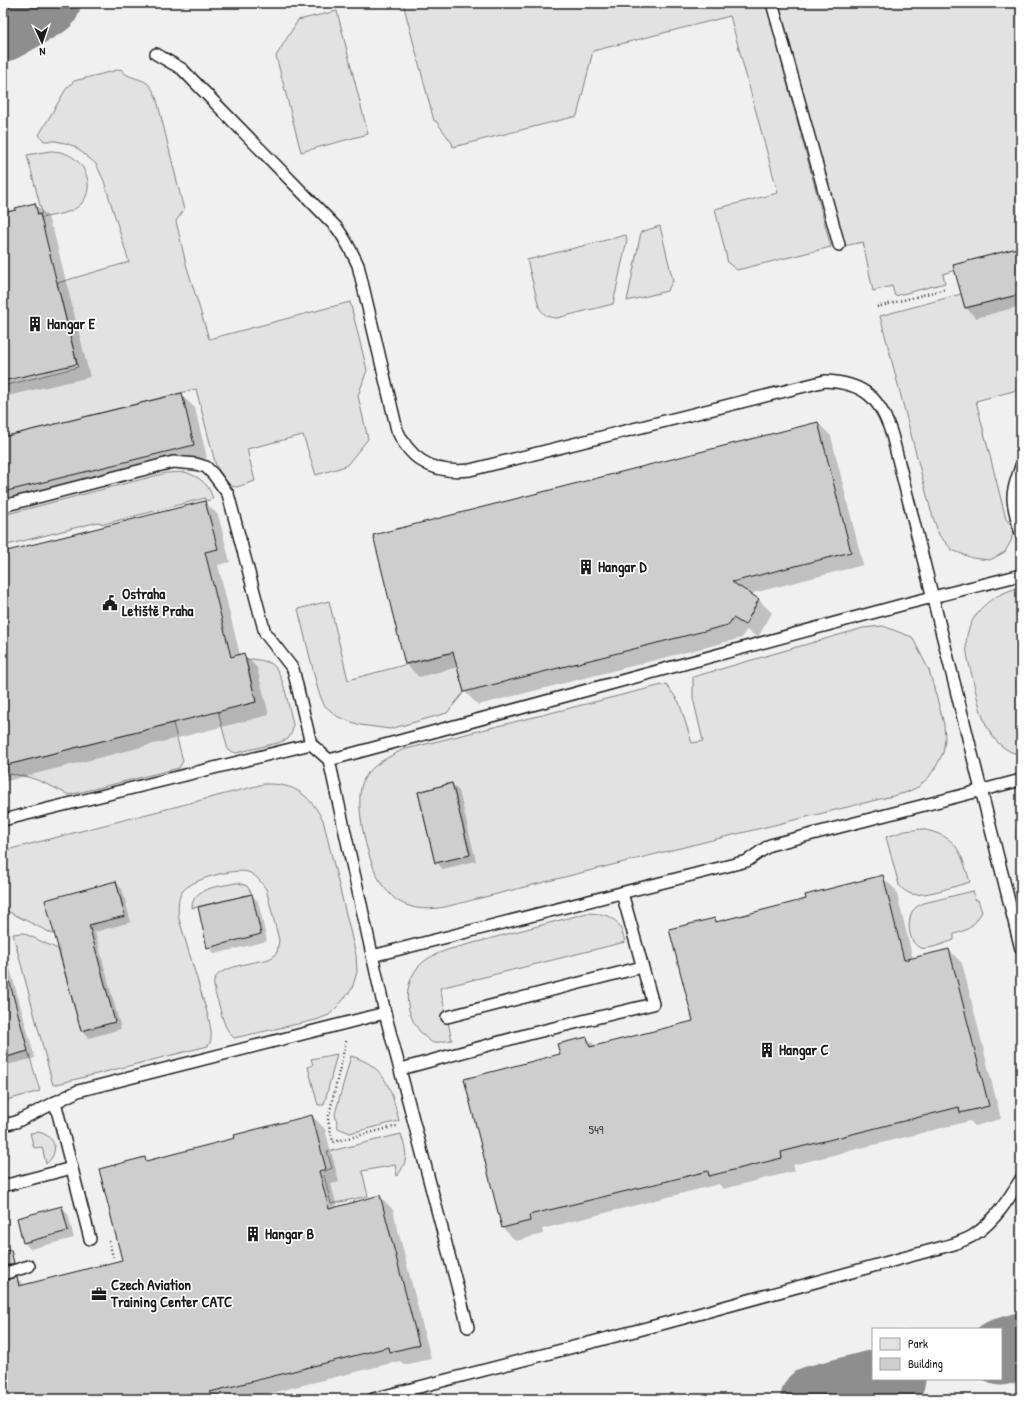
<svg xmlns="http://www.w3.org/2000/svg" width="1024" height="1402" viewBox="0 0 1024 1402" font-family="'Patrick Hand',sans-serif">
  <style>
    .built { fill: #f0f0f0; fill-rule: evenodd }
    .green { fill: #e2e2e2; stroke: #7f7f7f; fill-rule: evenodd }
    .shadow { fill: #0003 }
    .lines { fill: none; stroke-linecap: round; stroke-linejoin: round }
    .taxiway { stroke: #8e8e8e; stroke-width: 67 }
    .building { fill: #cecece; stroke: #1c1c1c }
    .service-casing { stroke: #1c1c1c; stroke-width: 14 }
    .path { stroke: #1c1c1c; stroke-width: 2.5; stroke-dasharray: 1 3; stroke-linecap: butt }
    .service { stroke: #fff; stroke-width: 11 }
    .labels { text-anchor: middle; stroke-width: 3.5; stroke-linejoin: round; paint-order: stroke }
    .number-label { font-size: 13px; fill: #484848 }
    .poi-label { font-size: 15px; font-weight: bold; fill: #1c1c1c; stroke: #fff; text-anchor: start }
  </style>
  <rect width="100%" height="100%" fill="#fff"/>
  <filter id="ink" filterUnits="userSpaceOnUse"><feTurbulence type="fractalNoise" baseFrequency=".025" numOctaves="2"/><feDisplacementMap in="SourceGraphic" scale="8" xChannelSelector="R" yChannelSelector="G"/><feConvolveMatrix kernelMatrix="1 2 1 2 8 2 1 2 1" color-interpolation-filters="sRGB"/></filter>
  <g filter="url(#ink)">
    <!-- built -->
    <path class="built" d="M3 3H1021V1399H3ZM873 1329H1001V1379H873Z"/>
    <!-- green -->
    <g class="green">
      <path d="M403 3H766L831 247 737 270 728 263 715 209 778 193 730 16 593 51 577 116 453 147 452 143 436 121H434Z"/>
      <path d="M779 3H1021V247L954 265 955 270 943 274 945 283 895 296 892 286 873 291 863 242 844 246Z"/>
      <path d="M337 11 368 134 301 152 276 56 298 20Z"/>
      <path d="M121 69C126 78 138 77 147 83 152 87 155 94 157 100L184 210 176 221 186 264 209 339 350 302 367 370 358 396 368 439 346 466 316 475 303 435 247 449 255 481 237 487 230 486 216 466 196 389 3 437V386L78 367 57 283 129 262 104 181 96 164 74 146 65 143 55 141H44L39 135 66 89 74 81Z"/>
      <path d="M50 151C59 151 67 153 74 158 88 169 94 190 81 204 72 214 53 215 41 218L40 214 42 213 27 155Z"/>
      <path d="M660 226 673 281 667 291 627 301 641 232Z"/>
      <path d="M626 235 627 240 613 304 557 318C549 318 543 315 539 307L527 260Z"/>
      <path d="M961 294 965 308 1021 294V389L976 401 1006 519 1014 528 1011 541 1005 552 990 560 972 558 952 550 939 535 931 511 880 316Z"/>
      <path d="M185 472C199 477 209 483 213 499L205 501V498L104 524 98 522 3 546V515L166 473Z"/>
      <path d="M1021 587V755C986 748 980 709 973 680 970 666 964 649 967 635 974 607 995 594 1021 587Z"/>
      <path d="M329 601 348 680 453 652 464 692 447 713 390 729 360 725 338 717 324 705 318 690 298 609Z"/>
      <path d="M883 626 912 637 929 670 944 724 945 739 943 753 937 765 929 777 918 787 905 793 692 845 445 907C427 910 411 910 395 899 391 895 386 890 383 886 368 865 351 799 365 777 373 764 389 757 402 750L666 684 679 702 692 743 703 741 693 698V677L863 628ZM452 783 470 854 435 863 418 792Z"/>
      <path d="M252 659C259 660 268 661 273 665 284 674 289 710 293 724L292 732 288 739 278 743 236 753 228 750 218 711 256 702 246 660Z"/>
      <path d="M173 723 183 761 179 768 69 795C46 784 33 775 6 774L3 766Z"/>
      <path d="M264 784C294 783 309 794 323 820L356 955 357 972 352 989 338 1006 329 1015 316 1020 234 1038C225 1030 222 1017 219 1005 217 998 213 989 214 981 216 967 257 962 269 959L274 956 277 952 279 940 266 889C261 882 256 875 248 872 234 868 191 879 182 892 177 899 178 910 179 919L209 1019C210 1027 214 1039 208 1046L53 1085 13 934 23 933 58 949 81 1031 115 1022 96 952 69 930 125 915 116 882 55 935 5 910 3 901V851Z"/>
      <path d="M1021 816V851L1020 852 1021 869C1017 851 1012 833 1021 816Z"/>
      <path d="M921 829C957 836 960 849 970 882 955 886 925 897 911 894 906 892 902 889 899 885L886 837 905 831Z"/>
      <path d="M235 883H239L247 886 252 894 192 908C192 887 219 887 235 883Z"/>
      <path d="M973 891 975 900H978L982 912C973 926 970 930 954 934V940C945 943 929 950 921 948 908 944 907 922 912 912 915 907 919 905 924 903Z"/>
      <path d="M587 913C612 914 619 918 625 942L440 988 452 1040 433 1043C408 1027 398 992 418 967 426 958 436 954 447 950Z"/>
      <path d="M28 1051 40 1091 3 1101V1058Z"/>
      <path d="M337 1054 324 1105H318L308 1067 313 1065 311 1059Z"/>
      <path d="M351 1056C386 1066 391 1089 399 1121L350 1133 338 1128 335 1114Z"/>
      <path d="M39 1132C56 1137 60 1152 46 1164L42 1147 34 1148 30 1133Z"/>
      <path d="M401 1134C406 1152 410 1159 397 1176L395 1165 362 1171 368 1196 331 1204 323 1172 332 1168 327 1152Z"/>
    </g>
    <!-- shadow -->
    <g class="shadow">
      <path d="M35 204 48 217 51 227 53 229 90 377 3 397V212Z"/>
      <path d="M1021 248V306L976 318 966 308Z"/>
      <path d="M181 395 195 408 207 458 3 508V438Z"/>
      <path d="M818 423 831 436 863 565 749 594 759 600 772 613 758 637 746 630 742 638 478 705 465 692 458 667 419 677 406 664 374 536Z"/>
      <path d="M205 502 218 515 230 562 218 565 240 655 244 654 257 668 269 715 3 782V553Z"/>
      <path d="M452 784 459 791 476 861 443 869 436 862Z"/>
      <path d="M882 877 896 890 913 959 949 950 962 963 1001 1119 975 1126 970 1121 793 1165 795 1171 723 1189 719 1184 542 1229 543 1234 516 1241 503 1228 561 1055 587 1038 596 1046 694 1021 715 919 718 922 807 900Z"/>
      <path d="M115 882 122 889 131 922 95 932 121 1029 89 1038 82 1031 46 901Z"/>
      <path d="M251 895 258 901 267 941 215 954 208 947Z"/>
      <path d="M3 943 35 1058 3 1066Z"/>
      <path d="M312 1116 325 1129 339 1182 331 1184 337 1207 380 1196 393 1210 431 1359 404 1365 400 1361 247 1399H3V1282L17 1278 25 1286 124 1261 144 1158 148 1162 236 1139Z"/>
      <path d="M62 1207 68 1214 74 1238 30 1249 24 1242Z"/>
    </g>
    <g class="lines">
      <!-- taxiway -->
      <g class="taxiway">
        <path d="M3 28 47 3"/>
        <path d="M1001 1352 1021 1346"/>
        <path d="M814 1399 892 1379"/>
      </g>
    </g>
    <!-- building -->
    <g class="building">
      <path d="M35 203 38 215 40 214 77 364 3 381V213L16 210 15 208Z"/>
      <path d="M1021 247V294L965 308 953 265Z"/>
      <path d="M182 393 194 445 3 492V437Z"/>
      <path d="M818 422 851 552 732 582 759 599 745 625 733 618 728 625 464 692 453 652 405 664 373 535Z"/>
      <path d="M205 501 218 549 205 552 231 657 244 653 256 702 3 766V552Z"/>
      <path d="M452 783 470 855 435 863 418 792Z"/>
      <path d="M883 875 904 960 949 949 989 1106 960 1113 959 1107 781 1152 782 1158 709 1176 708 1171 529 1215 530 1221 502 1228 464 1079 560 1054 557 1044 587 1037 590 1047 693 1021 669 929 715 918 716 922 806 899 805 895Z"/>
      <path d="M116 881 125 916 89 925 115 1022 81 1031 45 900Z"/>
      <path d="M252 894 261 934 207 948 198 907Z"/>
      <path d="M9 980 28 1051 3 1058V981Z"/>
      <path d="M312 1115 326 1169 319 1171 329 1209 380 1195 419 1345 390 1352 389 1347 210 1392 212 1399H3V1281L17 1277 19 1286 122 1260 99 1169 145 1157 146 1161 235 1138 234 1135Z"/>
      <path d="M62 1206 68 1231 23 1243 17 1218Z"/>
      <path d="M11 1250 14 1263 3 1267V1251Z"/>
    </g>
    <g class="lines">
      <!-- service casing -->
      <g class="service-casing">
        <g id="service">
          <path d="M772 3 839 245"/>
          <path d="M156 54 182 69 337 228C346 240 352 252 358 265L397 430C411 462 436 474 470 470L825 381C864 383 880 397 892 435L1021 949"/>
          <path d="M1021 466C1018 476 1013 487 1013 497 1013 509 1018 522 1021 534"/>
          <path d="M3 506 173 462 196 464 206 467 213 474 228 494 265 633 293 669 311 744 329 760 385 1013 468 1327"/>
          <path d="M329 760 905 604 1021 575"/>
          <path d="M3 820 311 744"/>
          <path d="M372 956 747 861 770 845 1021 780"/>
          <path d="M447 1017 642 967"/>
          <path d="M401 1069 529 1034 653 1004 622 893"/>
          <path d="M55 1102 90 1239"/>
          <path d="M3 1125 16 1122 78 1091 385 1013"/>
          <path d="M3 1186 72 1168"/>
          <path d="M3 1274 29 1266"/>
          <path d="M373 1399 658 1325 954 1244C961 1241 968 1239 974 1235 995 1221 1008 1200 1021 1179"/>
        </g>
      </g>
      <!-- path -->
      <g class="path">
        <path d="M877 307 945 289"/>
        <path d="M346 1041 328 1120 333 1142 397 1126"/>
        <path d="M109 1241 113 1257"/>
      </g>
      <!-- service -->
      <use href="#service" class="service"/>
    </g>
  </g>
  <!-- icons -->
  <defs>
    <g id="building-bare" transform="scale(1.2)"><path d="M-4-6H4V6H1V3H-1V6H-4ZM-2.5-4.3h1.7v1.8h-1.7ZM.8-4.3h1.7v1.8H.8ZM-2.5-1h1.7V.8h-1.7ZM.8-1h1.7V.8H.8Z" fill="#1c1c1c" stroke="#fff" stroke-width="2.5" paint-order="stroke"/></g>
    <g id="civic-bare" transform="scale(1.2)"><path d="M-.6-6.5H3V-4.5H.6V-3L4-1V1h2V6H-6V1h2V-1L-.6-3ZM-1.2 2.5V6h2.4V2.5Z" fill="#1c1c1c" stroke="#fff" stroke-width="2.5" paint-order="stroke"/></g>
    <g id="office-bare" transform="scale(1.2)"><path d="M-6-3h4V-5.5h4V-3h4V5H-6ZM-1-4.5V-3h2v-1.5ZM-6 0V1H6V0Z" fill="#1c1c1c" stroke="#fff" stroke-width="2.5" paint-order="stroke"/></g>
  </defs>
  <g fill-rule="evenodd">
    <use href="#building-bare" x="35" y="324"/>
    <use href="#building-bare" x="586" y="567"/>
    <use href="#civic-bare" x="110" y="603"/>
    <use href="#building-bare" x="767" y="1050"/>
    <use href="#building-bare" x="253" y="1234"/>
    <use href="#office-bare" x="99" y="1294"/>
  </g>
  <g class="labels">
    <!-- number labels -->
    <g class="number-label">
      <text x="596" y="1134">549</text>
    </g>
    <!-- poi labels -->
    <g class="poi-label">
      <text x="47" y="329">Hangar E</text>
      <text x="598" y="572">Hangar D</text>
      <text x="122" y="599">Ostraha<tspan x="122" dy="17">Letiště Praha</tspan></text>
      <text x="779" y="1055">Hangar C</text>
      <text x="265" y="1239">Hangar B</text>
      <text x="111" y="1290">Czech Aviation<tspan x="111" dy="17">Training Center CATC</tspan></text>
    </g>
  </g>
  <!-- margin -->
  <rect width="1024" height="1402" fill="none" stroke="#fff" stroke-width="16"/>
  <rect x="8" y="8" width="1008" height="1386" fill="none" stroke="#1c1c1c" stroke-width="1.5" filter="url(#ink)"/>
  <!-- legend -->
  <rect x="872" y="1328" width="130" height="52" fill="#ffffff" stroke="#a4a4a4"/>
  <rect x="880" y="1338" width="20" height="12" fill="#e2e2e2" stroke="#a4a4a4"/>
  <text x="908" y="1348" font-size="12" fill="#1c1c1c">Park</text>
  <rect x="880" y="1358" width="20" height="12" fill="#cecece" stroke="#a4a4a4"/>
  <text x="908" y="1368" font-size="12" fill="#1c1c1c">Building</text>
  <!-- north arrow -->
  <g transform="translate(42 42) rotate(177)" stroke="#ffffff" stroke-width="3" paint-order="stroke">
  <path d="M0-3L7 15L0 10L-7 15Z" fill="#1c1c1c"/>
  <text y="-6" font-size="11" font-weight="bold" text-anchor="middle" fill="#1c1c1c">N</text>
  </g>
</svg>
